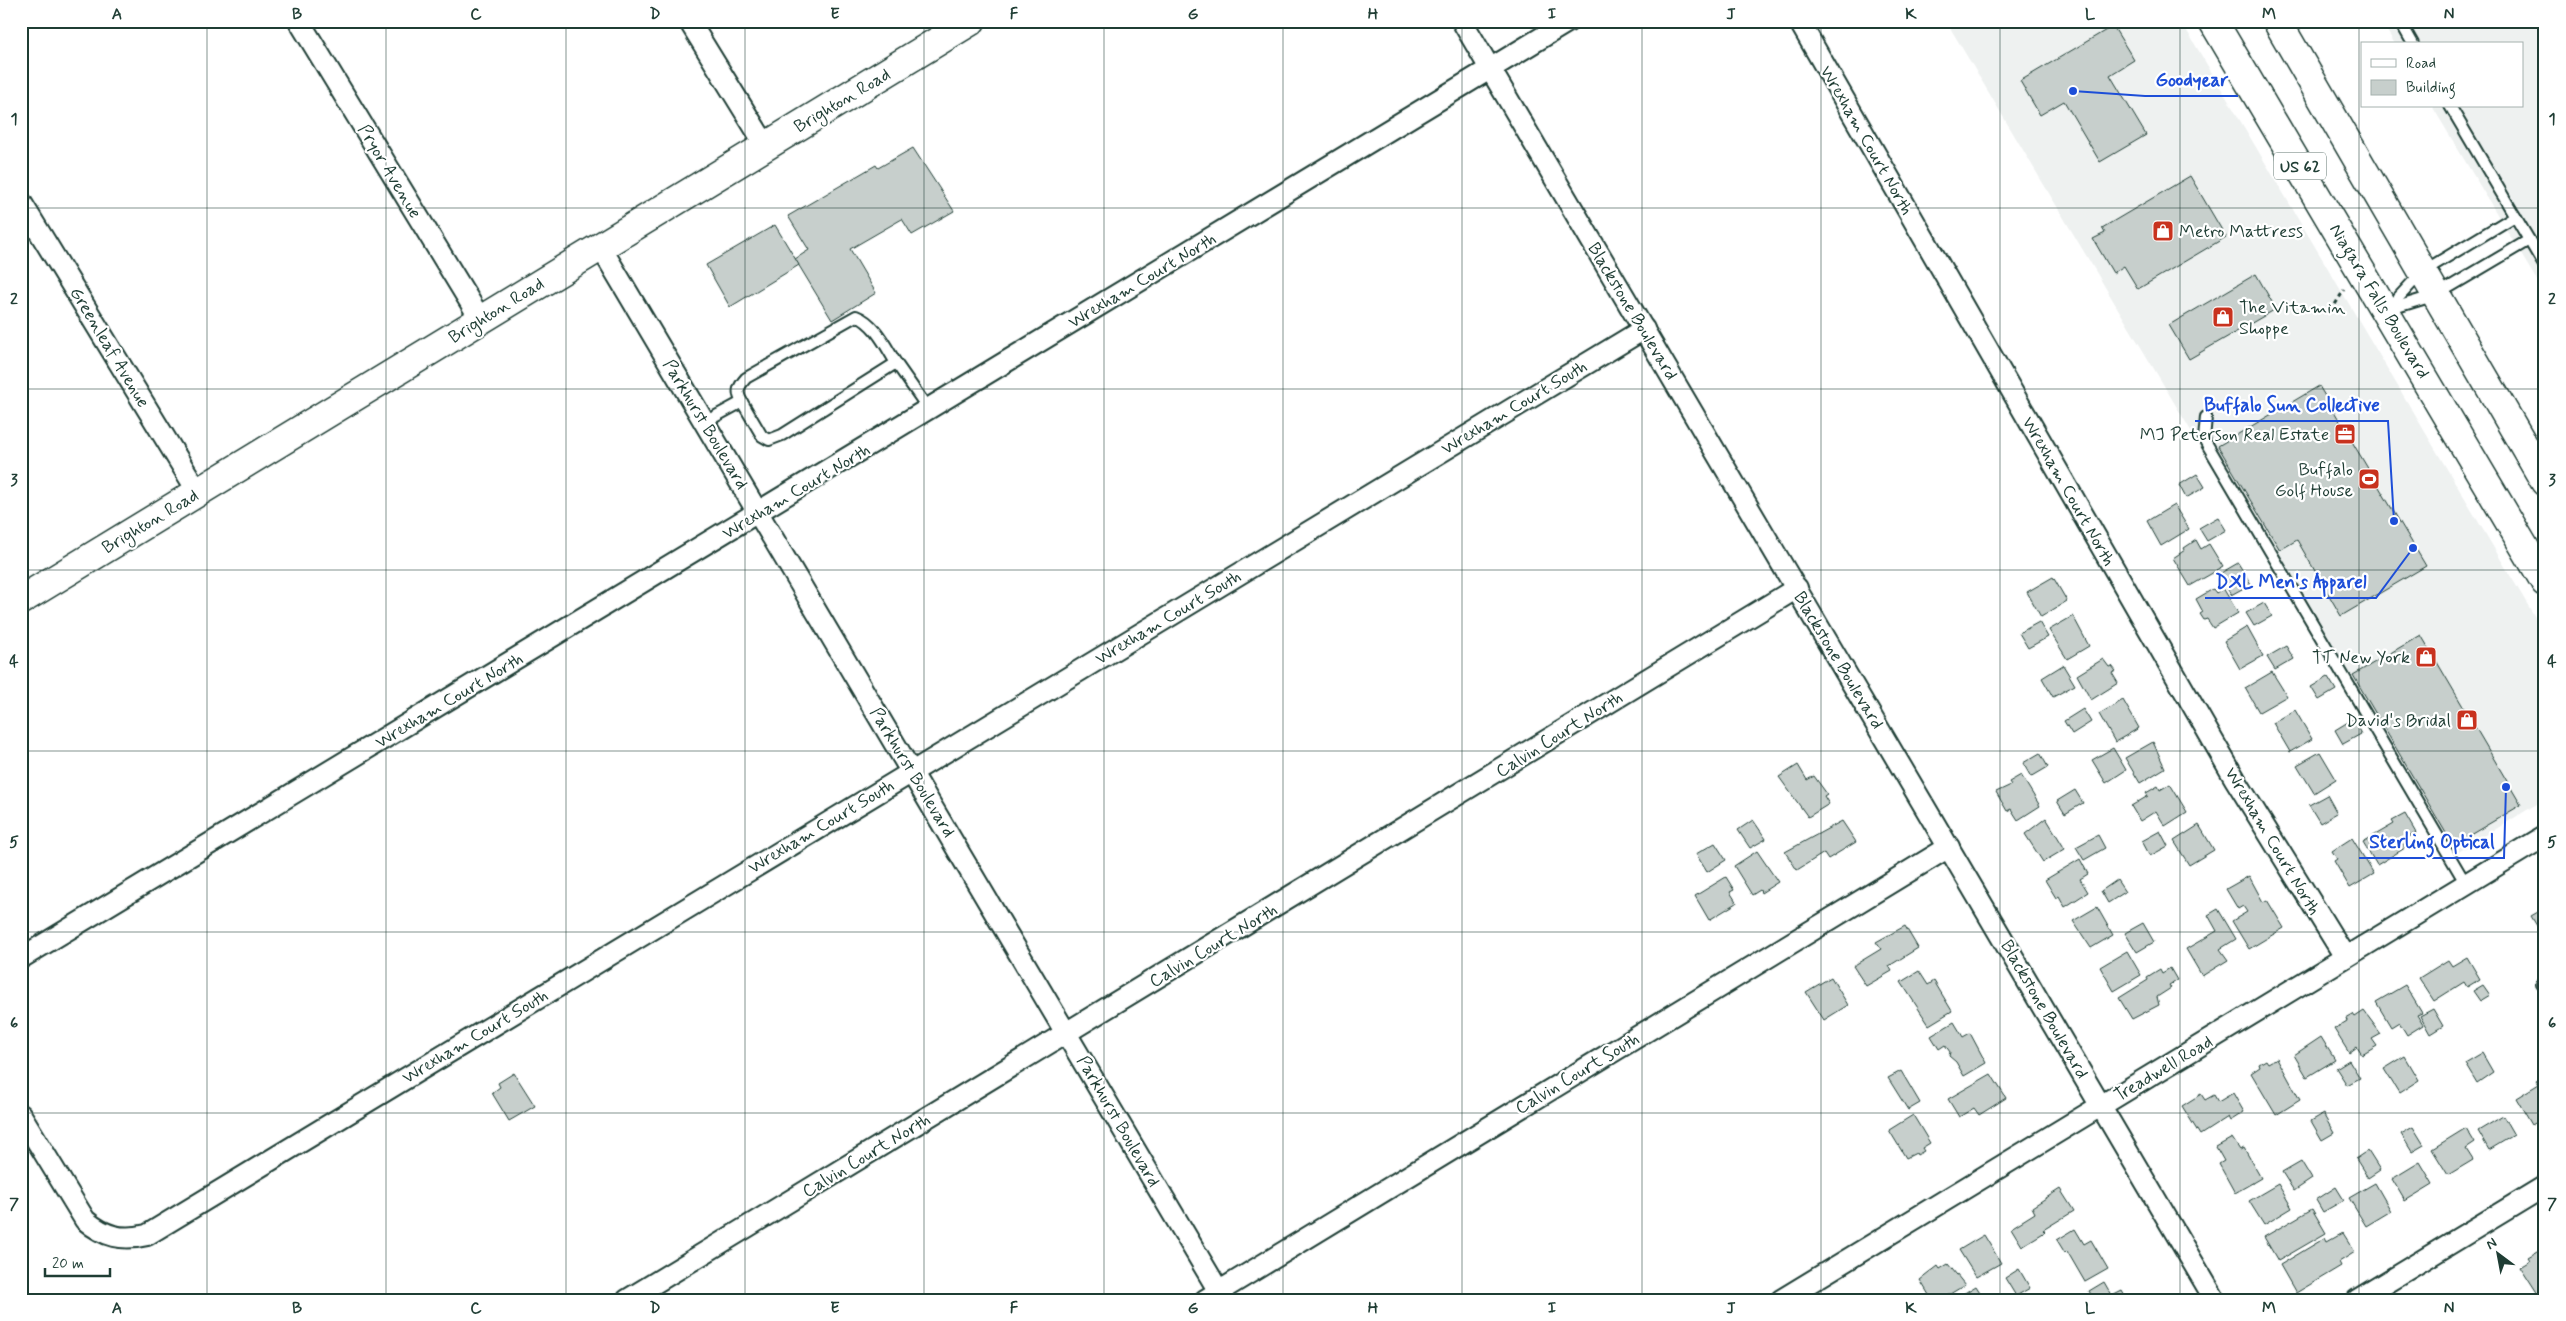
<svg xmlns="http://www.w3.org/2000/svg" width="2566" height="1321" viewBox="0 0 2566 1321" font-family="Mynerve,sans-serif">
  <style>
    .built { fill: #eef1f0 }
    .building { fill: #c7cfcc; stroke: #1f3d34 }
    .lines { fill: none; stroke-linecap: round; stroke-linejoin: round }
    .lane-casing { stroke: #1f3d34; stroke-width: 14 }
    .street-casing { stroke: #1f3d34; stroke-width: 24 }
    .secondary-casing { stroke: #1f3d34; stroke-width: 31 }
    .primary-casing { stroke: #1f3d34; stroke-width: 31 }
    .path { stroke: #1f3d34; stroke-width: 3; stroke-dasharray: 4 4; stroke-linecap: butt }
    .lane { stroke: #fff; stroke-width: 10 }
    .street { stroke: #fff; stroke-width: 20 }
    .secondary { stroke: #fff; stroke-width: 28 }
    .primary { stroke: #fff; stroke-width: 28 }
    .grid { fill: none; stroke: #1f3d34; stroke-width: 1; stroke-opacity: 0.55 }
    .labels { text-anchor: middle; stroke-width: 4.5; stroke-linejoin: round; paint-order: stroke }
    .shield { fill: #fff; stroke: #627771; stroke-width: 1 }
    .shield-label { font-size: 16px; font-weight: bold; fill: #1f3d34 }
    .street-label { font-size: 18px; fill: #1f3d34; stroke: #fff }
    .poi-label { font-size: 18px; fill: #1f3d34; stroke: #fff; text-anchor: end }
    .leader { fill: none; stroke: #1d4ed8; stroke-width: 2 }
    .callout-dot { fill: #1d4ed8; stroke: #fff; stroke-width: 2 }
    .callout-label { font-size: 19px; text-anchor: middle; font-weight: bold; fill: #1d4ed8; stroke: #fff; stroke-width: 4.5; stroke-linejoin: round; paint-order: stroke }
    .neatline { fill: none; stroke: #1f3d34; stroke-width: 2 }
    .grid-label { font-size: 16px; text-anchor: middle; font-weight: bold; fill: #1f3d34 }
  </style>
  <rect width="100%" height="100%" fill="#fff"/>
  <filter id="ink" filterUnits="userSpaceOnUse"><feTurbulence type="fractalNoise" baseFrequency=".02" numOctaves="2"/><feDisplacementMap in="SourceGraphic" scale="10" xChannelSelector="R" yChannelSelector="G"/><feConvolveMatrix kernelMatrix="1 2 1 2 8 2 1 2 1" color-interpolation-filters="sRGB"/></filter>
  <g filter="url(#ink)">
    <!-- built -->
    <g class="built">
      <path d="M1946 21H2181L2545 634V799L2447 859Z"/>
      <path d="M2381 21H2545V294L2432 106H2522V44H2395Z"/>
    </g>
    <!-- building -->
    <g class="building">
      <path d="M2113 26 2134 60 2110 75 2146 135 2100 162 2064 101 2040 115 2020 81Z"/>
      <path d="M913 148 954 211 912 235 902 219 850 249 876 293 832 320 795 259 809 250 788 216 876 165 878 168Z"/>
      <path d="M2190 176 2226 237 2138 289 2124 266 2113 273 2093 239 2105 233 2102 228Z"/>
      <path d="M775 225 799 265 730 307 706 265Z"/>
      <path d="M2256 274 2276 309 2189 359 2169 325Z"/>
      <path d="M2319 386 2426 566 2341 616 2297 540 2280 550 2218 446Z"/>
      <path d="M2197 474 2205 487 2186 498 2179 485Z"/>
      <path d="M2174 505 2189 529 2161 546 2147 521Z"/>
      <path d="M2218 517 2226 530 2207 541 2199 528Z"/>
      <path d="M2196 540 2201 549 2209 544 2223 567 2190 586 2173 558 2185 550 2184 548Z"/>
      <path d="M2238 563 2251 584 2231 595 2219 574Z"/>
      <path d="M2053 577 2067 601 2041 617 2027 592Z"/>
      <path d="M2223 588 2238 613 2213 628 2207 619 2204 620 2200 614 2203 612 2196 599 2213 589 2216 593Z"/>
      <path d="M2264 603 2272 616 2254 626 2246 613Z"/>
      <path d="M2073 616 2089 646 2067 659 2049 630Z"/>
      <path d="M2039 622 2048 637 2028 648 2019 633Z"/>
      <path d="M2247 627 2263 656 2240 669 2224 641Z"/>
      <path d="M2421 635 2521 805 2453 845 2353 675Z"/>
      <path d="M2286 646 2294 659 2275 670 2267 657Z"/>
      <path d="M2103 659 2109 667 2112 666 2116 671 2112 673 2118 683 2091 700 2077 675Z"/>
      <path d="M2063 665 2075 685 2053 697 2042 678Z"/>
      <path d="M2272 672 2287 696 2259 712 2245 688Z"/>
      <path d="M2328 677 2336 690 2319 700 2311 687Z"/>
      <path d="M2123 700 2139 728 2115 742 2099 714Z"/>
      <path d="M2083 709 2091 722 2072 734 2064 721Z"/>
      <path d="M2295 710 2312 739 2290 752 2273 723Z"/>
      <path d="M2353 719 2361 734 2343 744 2335 730Z"/>
      <path d="M2153 742 2165 768 2140 783 2125 758Z"/>
      <path d="M2113 748 2126 770 2106 783 2092 760Z"/>
      <path d="M2320 752 2336 779 2314 793 2297 765Z"/>
      <path d="M2040 753 2048 767 2031 777 2023 763Z"/>
      <path d="M1798 765 1807 780 1814 776 1827 794 1824 796 1829 804 1808 817 1779 777Z"/>
      <path d="M2021 775 2040 806 2018 820 2011 809 2007 811 1996 792 2011 785 2009 782Z"/>
      <path d="M2170 784 2187 812 2165 826 2156 811 2140 821 2131 806 2148 796 2146 793 2158 786 2160 790Z"/>
      <path d="M2075 790 2083 803 2065 814 2057 801Z"/>
      <path d="M2327 795 2337 813 2320 823 2309 805Z"/>
      <path d="M2405 814 2416 833 2401 841 2405 848 2377 865 2363 842 2394 824 2392 821Z"/>
      <path d="M2046 818 2065 849 2043 862 2025 834Z"/>
      <path d="M1753 820 1766 839 1750 848 1738 830Z"/>
      <path d="M1842 821 1856 842 1828 859 1824 853 1797 870 1785 852Z"/>
      <path d="M2199 825 2214 850 2189 865 2174 841Z"/>
      <path d="M2160 831 2168 846 2150 856 2142 841Z"/>
      <path d="M2098 835 2105 848 2084 860 2076 847Z"/>
      <path d="M2352 838 2374 874 2350 888 2334 861 2337 859 2332 851Z"/>
      <path d="M1715 843 1726 860 1707 872 1696 854Z"/>
      <path d="M1757 851 1778 882 1761 893 1760 890 1752 895 1734 866Z"/>
      <path d="M2080 859 2088 874 2080 879 2088 892 2065 907 2059 896 2056 898 2045 880Z"/>
      <path d="M2249 876 2263 902 2267 900 2284 928 2249 949 2232 921 2247 912 2243 906 2238 909 2226 889Z"/>
      <path d="M1726 877 1734 890 1730 892 1737 903 1709 920 1695 896Z"/>
      <path d="M2117 880 2125 892 2108 903 2101 891Z"/>
      <path d="M2097 907 2113 935 2091 948 2073 921Z"/>
      <path d="M2545 908V939L2531 916Z"/>
      <path d="M2218 909 2236 939 2220 949 2228 960 2202 976 2186 949 2217 931 2208 915Z"/>
      <path d="M2143 923 2154 942 2137 952 2125 933Z"/>
      <path d="M1905 926 1918 948 1889 966 1892 971 1866 986 1853 966 1881 949 1876 942Z"/>
      <path d="M2127 951 2141 975 2114 991 2100 967Z"/>
      <path d="M2467 957 2480 979 2467 987 2464 982 2434 1001 2419 978 2448 960 2452 966Z"/>
      <path d="M2170 968 2177 980 2169 985 2171 988 2157 997 2159 1005 2132 1019 2119 998 2148 980 2147 977 2160 969 2162 973Z"/>
      <path d="M1919 971 1928 985 1934 981 1952 1011 1929 1025 1901 982Z"/>
      <path d="M1831 977 1848 1005 1824 1020 1806 992Z"/>
      <path d="M2405 985 2422 1013 2417 1015 2423 1025 2407 1035 2399 1022 2391 1027 2376 1002Z"/>
      <path d="M2483 985 2490 995 2480 1001 2473 991Z"/>
      <path d="M2433 1009 2443 1026 2430 1034 2420 1016Z"/>
      <path d="M2364 1011 2381 1034 2372 1039 2377 1046 2362 1055 2357 1047 2349 1053 2334 1029 2347 1021 2346 1018 2353 1014 2355 1017Z"/>
      <path d="M1954 1022 1963 1037 1970 1033 1986 1063 1964 1076 1956 1062 1949 1056 1950 1052 1945 1045 1939 1049 1931 1036Z"/>
      <path d="M2321 1037 2335 1060 2307 1077 2294 1055Z"/>
      <path d="M2482 1053 2493 1072 2477 1083 2465 1063Z"/>
      <path d="M2405 1056 2419 1080 2399 1093 2384 1069Z"/>
      <path d="M2277 1058 2300 1100 2276 1115 2251 1073 2260 1067 2259 1064 2266 1060 2268 1063Z"/>
      <path d="M2349 1060 2360 1078 2347 1085 2336 1068Z"/>
      <path d="M1901 1071 1920 1103 1908 1110 1888 1078Z"/>
      <path d="M514 1073 535 1106 509 1121 492 1093 500 1087 498 1083Z"/>
      <path d="M1991 1074 2006 1098 1979 1115 1974 1108 1959 1117 1948 1099Z"/>
      <path d="M2545 1075V1117L2532 1125 2516 1098 2539 1084 2536 1080Z"/>
      <path d="M2233 1093 2244 1112 2230 1121 2228 1117 2200 1135 2182 1106 2201 1094 2205 1100 2214 1095 2218 1102Z"/>
      <path d="M2323 1114 2334 1133 2322 1140 2311 1121Z"/>
      <path d="M1913 1115 1930 1143 1922 1148 1924 1151 1917 1155 1916 1153 1906 1158 1889 1130Z"/>
      <path d="M2503 1116 2514 1135 2489 1150 2478 1131Z"/>
      <path d="M2413 1127 2424 1145 2412 1152 2401 1134Z"/>
      <path d="M2466 1128 2475 1143 2466 1149 2473 1160 2448 1175 2432 1149Z"/>
      <path d="M2232 1138 2240 1150 2244 1148 2261 1178 2235 1193 2219 1164 2224 1161 2216 1147Z"/>
      <path d="M2368 1151 2380 1170 2368 1178 2356 1159Z"/>
      <path d="M2301 1161 2312 1179 2294 1191 2282 1172Z"/>
      <path d="M2420 1162 2433 1184 2405 1201 2392 1179Z"/>
      <path d="M2375 1183 2391 1211 2366 1226 2349 1198Z"/>
      <path d="M2278 1184 2292 1208 2264 1225 2249 1201Z"/>
      <path d="M2336 1187 2344 1200 2323 1212 2316 1200Z"/>
      <path d="M2060 1189 2074 1211 2043 1230 2045 1232 2022 1246 2011 1228 2035 1213 2032 1207Z"/>
      <path d="M2312 1209 2326 1233 2278 1261 2264 1237Z"/>
      <path d="M2075 1229 2084 1244 2091 1240 2108 1269 2085 1282 2067 1251 2065 1253 2057 1240Z"/>
      <path d="M2343 1233 2355 1252 2339 1262 2341 1266 2296 1293 2280 1265 2325 1238 2327 1242Z"/>
      <path d="M1984 1235 2001 1263 1976 1277 1959 1250Z"/>
      <path d="M2543 1248 2545 1251V1290L2538 1294 2520 1266 2530 1260 2528 1257Z"/>
      <path d="M1948 1264 1965 1285 1940 1300H1932L1920 1280 1938 1266 1940 1269Z"/>
      <path d="M2019 1269 2030 1288 2016 1296 2005 1278Z"/>
      <path d="M2104 1282 2112 1296 2122 1291 2127 1300H2094L2089 1291Z"/>
      <path d="M1976 1286 1985 1300H1967L1963 1294Z"/>
    </g>
    <g class="lines">
      <!-- lane casing -->
      <g class="lane-casing">
        <g id="lane">
          <path d="M2400 21 2413 44"/>
          <path d="M2450 106 2545 267"/>
          <path d="M2387 310 2436 295 2529 240"/>
          <path d="M2386 311 2422 272 2515 216"/>
          <path d="M742 402C736 392 738 387 746 378L856 316C875 323 886 347 896 363"/>
          <path d="M2206 417 2204 439 2466 884"/>
          <path d="M705 422 742 402 762 436 769 440 782 435 896 363 929 410"/>
          <path d="M2542 984 2545 983"/>
        </g>
      </g>
      <!-- street casing -->
      <g class="street-casing">
        <g id="street">
          <path d="M299 21 481 320"/>
          <path d="M689 21 766 146"/>
          <path d="M1462 21 2215 1300"/>
          <path d="M1799 21 2235 779 2345 957"/>
          <path d="M21 202 198 492"/>
          <path d="M600 246 1224 1300"/>
          <path d="M21 958 1569 21"/>
          <path d="M21 1115 85 1220C105 1237 122 1241 147 1235L1644 329"/>
          <path d="M627 1300 1797 588"/>
          <path d="M1205 1300 1949 847"/>
          <path d="M1781 1300 2545 836"/>
          <path d="M2357 1300 2545 1186"/>
        </g>
      </g>
      <!-- secondary casing -->
      <g class="secondary-casing">
        <path id="secondary" d="M21 600 971 21"/>
      </g>
      <!-- primary casing -->
      <g class="primary-casing">
        <g id="primary">
          <path d="M2213 21 2545 582"/>
          <path d="M2277 21 2545 482"/>
        </g>
      </g>
      <!-- path -->
      <path class="path" d="M2331 311 2344 290"/>
      <!-- lane -->
      <use href="#lane" class="lane"/>
      <!-- street -->
      <use href="#street" class="street"/>
      <!-- secondary -->
      <use href="#secondary" class="secondary"/>
      <!-- primary -->
      <use href="#primary" class="primary"/>
    </g>
  </g>
  <!-- grid -->
  <path class="grid" d="M207 21V1300M386 21V1300M566 21V1300M745 21V1300M924 21V1300M1104 21V1300M1283 21V1300M1462 21V1300M1642 21V1300M1821 21V1300M2000 21V1300M2180 21V1300M2359 21V1300M21 208H2545M21 389H2545M21 570H2545M21 751H2545M21 932H2545M21 1113H2545"/>
  <!-- icons -->
  <defs>
    <g id="shop-square" transform="scale(1.125)"><rect x="-9" y="-9" width="18" height="18" rx="4" fill="#c8321e" stroke="#fff"/><path d="M-5-2.5h2.3a2.7 3.5 0 0 1 5.4 0H5L5.5 6h-11ZM-1.5-2.5h3a1.5 2.3 0 0 0-3 0Z" fill="#fff"/></g>
    <g id="office-square" transform="scale(1.125)"><rect x="-9" y="-9" width="18" height="18" rx="4" fill="#c8321e" stroke="#fff"/><path d="M-6-3h4V-5.5h4V-3h4V5H-6ZM-1-4.5V-3h2v-1.5ZM-6 0V1H6V0Z" fill="#fff"/></g>
    <g id="stadium-square" transform="scale(1.125)"><rect x="-9" y="-9" width="18" height="18" rx="4" fill="#c8321e" stroke="#fff"/><path d="M0-5a6.5 5 0 1 0 0 10a6.5 5 0 1 0 0-10ZM-3.5-1.8h7v3.6h-7Z" fill="#fff"/></g>
  </defs>
  <g fill-rule="evenodd">
    <use href="#shop-square" x="2163" y="231"/>
    <use href="#shop-square" x="2223" y="317"/>
    <use href="#office-square" x="2345" y="434"/>
    <use href="#stadium-square" x="2369" y="479"/>
    <use href="#shop-square" x="2426" y="657"/>
    <use href="#shop-square" x="2467" y="720"/>
  </g>
  <g class="labels">
    <!-- shield labels -->
    <rect class="shield" x="2274" y="152.5" width="52" height="27" rx="4"/>
    <g class="shield-label">
      <text x="2300" y="172">US 62</text>
    </g>
    <!-- street labels -->
    <g class="street-label">
      <text transform="translate(842 100) rotate(-31)" y="6">Brighton Road</text>
      <text transform="translate(1867 140) rotate(60)" y="6">Wrexham Court North</text>
      <text transform="translate(390 171) rotate(59)" y="6">Pryor Avenue</text>
      <text transform="translate(1142 280) rotate(-31)" y="6">Wrexham Court North</text>
      <text transform="translate(2380 301) rotate(59)" y="6">Niagara Falls Boulevard</text>
      <text transform="translate(496 310) rotate(-32)" y="6">Brighton Road</text>
      <text transform="translate(1633 311) rotate(59)" y="6">Blackstone Boulevard</text>
      <text transform="translate(110 347) rotate(59)" y="6">Greenleaf Avenue</text>
      <text transform="translate(1514 407) rotate(-31)" y="6">Wrexham Court South</text>
      <text transform="translate(706 424) rotate(59)" y="6">Parkhurst Boulevard</text>
      <text transform="translate(796 491) rotate(-31)" y="6">Wrexham Court North</text>
      <text transform="translate(2069 491) rotate(60)" y="6">Wrexham Court North</text>
      <text transform="translate(150 521) rotate(-31)" y="6">Brighton Road</text>
      <text transform="translate(1168 617) rotate(-31)" y="6">Wrexham Court South</text>
      <text transform="translate(1839 660) rotate(59)" y="6">Blackstone Boulevard</text>
      <text transform="translate(449 700) rotate(-31)" y="6">Wrexham Court North</text>
      <text transform="translate(1559 734) rotate(-32)" y="6">Calvin Court North</text>
      <text transform="translate(913 772) rotate(59)" y="6">Parkhurst Boulevard</text>
      <text transform="translate(821 826) rotate(-31)" y="6">Wrexham Court South</text>
      <text transform="translate(2273 841) rotate(59)" y="6">Wrexham Court North</text>
      <text transform="translate(1213 945) rotate(-31)" y="6">Calvin Court North</text>
      <text transform="translate(2045 1009) rotate(60)" y="6">Blackstone Boulevard</text>
      <text transform="translate(475 1036) rotate(-31)" y="6">Wrexham Court South</text>
      <text transform="translate(2163 1068) rotate(-31)" y="6">Treadwell Road</text>
      <text transform="translate(1577 1073) rotate(-31)" y="6">Calvin Court South</text>
      <text transform="translate(1119 1121) rotate(60)" y="6">Parkhurst Boulevard</text>
      <text transform="translate(866 1155) rotate(-31)" y="6">Calvin Court North</text>
    </g>
    <!-- poi labels -->
    <g class="poi-label">
      <text x="2179" y="237" text-anchor="start">Metro Mattress</text>
      <text x="2239" y="313" text-anchor="start">The Vitamin<tspan x="2239" dy="21">Shoppe</tspan></text>
      <text x="2329" y="440">MJ Peterson Real Estate</text>
      <text x="2353" y="475">Buffalo<tspan x="2353" dy="21">Golf House</tspan></text>
      <text x="2410" y="663">TT New York</text>
      <text x="2451" y="726">David's Bridal</text>
    </g>
  </g>
  <!-- callouts -->
  <path class="leader" d="M2073 91L2145 96H2238M2394 521L2388 421H2195M2413 548L2376 598H2205M2506 787L2504 858H2359"/>
  <g class="callout-dot">
    <circle cx="2073" cy="91" r="5"/>
    <circle cx="2394" cy="521" r="5"/>
    <circle cx="2413" cy="548" r="5"/>
    <circle cx="2506" cy="787" r="5"/>
  </g>
  <g class="callout-label">
    <text x="2192" y="86">Goodyear</text>
    <text x="2292" y="411">Buffalo Sun Collective</text>
    <text x="2291" y="588">DXL Men's Apparel</text>
    <text x="2432" y="848">Sterling Optical</text>
  </g>
  <!-- margin -->
  <rect width="2566" height="1321" fill="none" stroke="#fff" stroke-width="55"/>
  <!-- legend -->
  <rect x="2361" y="42" width="162" height="65" fill="#ffffff" stroke="#a5b1ae"/>
  <rect x="2371" y="59" width="25" height="8" fill="#ffffff" stroke="#a5b1ae"/>
  <text x="2406" y="68" font-size="15" fill="#1f3d34">Road</text>
  <rect x="2371" y="80" width="25" height="15" fill="#c7cfcc" stroke="#a5b1ae"/>
  <text x="2406" y="92" font-size="15" fill="#1f3d34">Building</text>
  <!-- north arrow -->
  <g transform="translate(2498 1254) rotate(328)" stroke="#ffffff" stroke-width="4" paint-order="stroke">
  <path d="M0-4L9 19L0 12L-9 19Z" fill="#1f3d34"/>
  <text y="-8" font-size="14" font-weight="bold" text-anchor="middle" fill="#1f3d34">N</text>
  </g>
  <!-- scale -->
  <path d="M45 1268v8h65v-8" fill="none" stroke="#1f3d34" stroke-width="2.5"/>
  <text x="52" y="1268" font-size="15" fill="#1f3d34" stroke="#ffffff" stroke-width="4" paint-order="stroke">20 m</text>
  <rect x="28" y="28" width="2510" height="1266" class="neatline"/>
  <g class="grid-label">
    <text x="117" y="19">A</text>
    <text x="297" y="19">B</text>
    <text x="476" y="19">C</text>
    <text x="655" y="19">D</text>
    <text x="835" y="19">E</text>
    <text x="1014" y="19">F</text>
    <text x="1193" y="19">G</text>
    <text x="1373" y="19">H</text>
    <text x="1552" y="19">I</text>
    <text x="1731" y="19">J</text>
    <text x="1911" y="19">K</text>
    <text x="2090" y="19">L</text>
    <text x="2269" y="19">M</text>
    <text x="2449" y="19">N</text>
    <text x="14" y="124">1</text>
    <text x="2552" y="124">1</text>
    <text x="14" y="304">2</text>
    <text x="2552" y="304">2</text>
    <text x="14" y="485">3</text>
    <text x="2552" y="485">3</text>
    <text x="14" y="666">4</text>
    <text x="2552" y="666">4</text>
    <text x="14" y="847">5</text>
    <text x="2552" y="847">5</text>
    <text x="14" y="1028">6</text>
    <text x="2552" y="1028">6</text>
    <text x="14" y="1209">7</text>
    <text x="2552" y="1209">7</text>
    <text x="117" y="1313">A</text>
    <text x="297" y="1313">B</text>
    <text x="476" y="1313">C</text>
    <text x="655" y="1313">D</text>
    <text x="835" y="1313">E</text>
    <text x="1014" y="1313">F</text>
    <text x="1193" y="1313">G</text>
    <text x="1373" y="1313">H</text>
    <text x="1552" y="1313">I</text>
    <text x="1731" y="1313">J</text>
    <text x="1911" y="1313">K</text>
    <text x="2090" y="1313">L</text>
    <text x="2269" y="1313">M</text>
    <text x="2449" y="1313">N</text>
  </g>
</svg>
